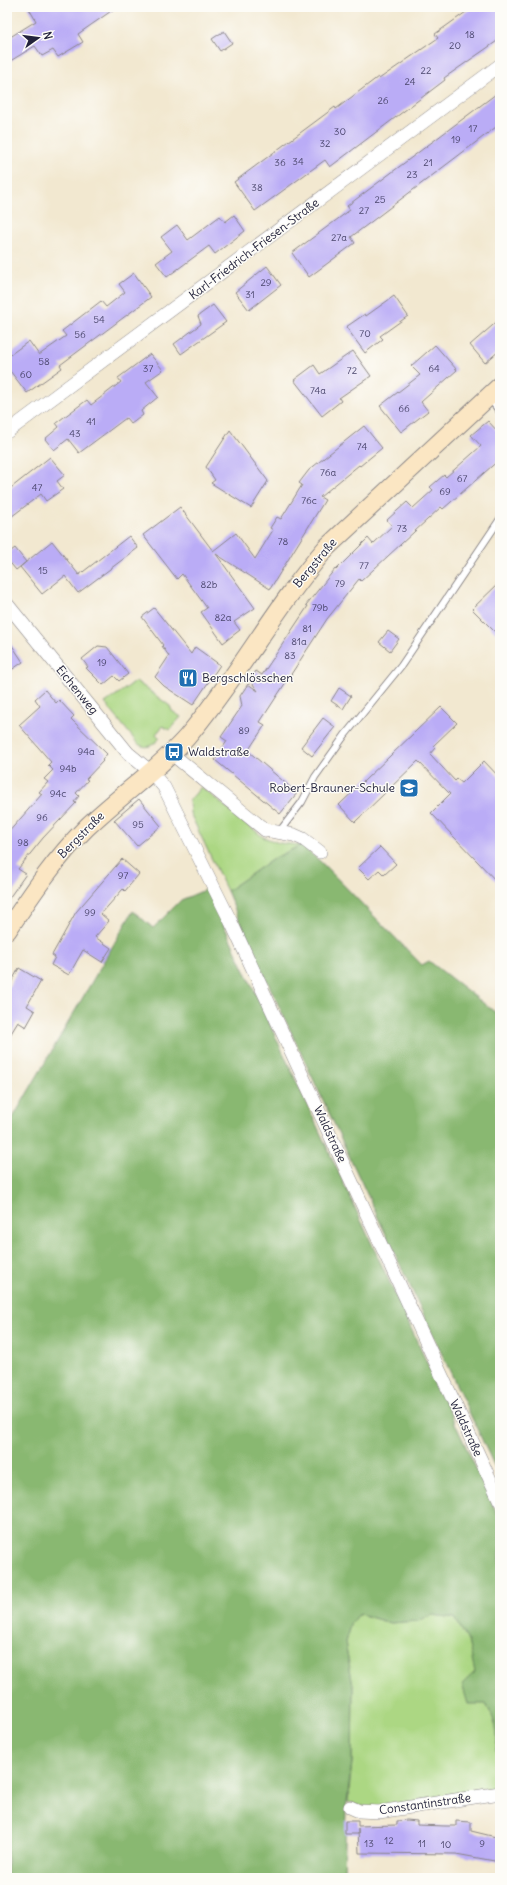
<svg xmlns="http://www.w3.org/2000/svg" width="507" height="1885" viewBox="0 0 507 1885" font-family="Delius,sans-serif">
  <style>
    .green { fill: #acd783; stroke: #677c5f }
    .forest { fill: #89b871; stroke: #566d56 }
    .building { fill: #baacf6 }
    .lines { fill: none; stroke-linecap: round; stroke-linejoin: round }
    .lane-casing { stroke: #8a8586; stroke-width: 8 }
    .street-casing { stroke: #8a8586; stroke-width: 14 }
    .secondary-casing { stroke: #8a8586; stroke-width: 20 }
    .lane { stroke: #fff; stroke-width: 6 }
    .street { stroke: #fff; stroke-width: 13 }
    .secondary { stroke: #fbe6c3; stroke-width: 18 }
    .labels { text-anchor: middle; stroke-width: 3; stroke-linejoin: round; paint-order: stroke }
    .number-label { font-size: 10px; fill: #48446a }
    .street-label { font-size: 12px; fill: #22223b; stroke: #fdfcf7 }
    .poi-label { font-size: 12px; fill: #22223b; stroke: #fdfcf7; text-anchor: start }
  </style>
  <rect width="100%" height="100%" fill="#fdfcf7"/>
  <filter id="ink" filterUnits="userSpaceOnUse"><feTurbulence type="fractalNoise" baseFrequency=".025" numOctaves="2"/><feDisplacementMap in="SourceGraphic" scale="8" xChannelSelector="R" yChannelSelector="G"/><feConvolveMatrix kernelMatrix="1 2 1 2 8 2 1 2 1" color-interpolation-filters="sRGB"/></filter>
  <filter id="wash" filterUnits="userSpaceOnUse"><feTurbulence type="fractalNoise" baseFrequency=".012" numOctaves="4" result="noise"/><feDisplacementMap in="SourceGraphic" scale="16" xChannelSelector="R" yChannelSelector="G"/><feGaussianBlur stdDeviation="0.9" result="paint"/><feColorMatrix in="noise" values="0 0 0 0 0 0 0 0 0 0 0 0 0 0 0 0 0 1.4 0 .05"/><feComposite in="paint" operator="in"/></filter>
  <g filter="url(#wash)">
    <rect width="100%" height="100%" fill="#f2e8d0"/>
    <!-- green -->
    <g class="green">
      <path d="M136 681 170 706 172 711 181 717 169 730 163 726 156 734 160 738C153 745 148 750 138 744L105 703Z"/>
      <path d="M201 787 263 837 279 843 301 845 273 859 227 891 190 813 189 801Z"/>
      <path d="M360 1614 390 1623 418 1621 432 1615 455 1618 468 1641 476 1673 486 1704 495 1721 498 1737 496 1750 500 1755V1790L371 1809 348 1802 352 1762 353 1685 345 1642 351 1622Z"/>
    </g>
    <!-- forest -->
    <g class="forest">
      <path d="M301 845 320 861 422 965 429 961 500 1016V1478L248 940 227 891 273 859Z"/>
      <path d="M207 889 500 1520V1755L496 1750C499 1732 495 1720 486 1704H468L462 1684 475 1672 468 1641 455 1618 432 1615 418 1621 390 1623 360 1614 351 1622 345 1642 353 1685 352 1762 346 1810 344 1878H7V1128L133 911 153 928 181 900Z"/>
    </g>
    <g id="blocks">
      <!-- building -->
      <g class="building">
        <path d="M28 7H117L78 34 83 42 58 57 53 50 42 56 35 46 7 63V39L36 21Z"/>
        <path d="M473 7H500V39L444 78 445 80 330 167 325 160 255 211 234 182 335 107 336 109 378 77 379 79 438 38 435 34Z"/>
        <path d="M224 31 232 43 220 51 212 39Z"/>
        <path d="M500 91V124L351 237 355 243 309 277 292 253 350 210 347 206Z"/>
        <path d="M234 215 245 231 215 254 209 246 167 277 156 263 172 251 161 237 177 225 188 240 220 216 225 222Z"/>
        <path d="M267 266 281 285 249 310 235 292Z"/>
        <path d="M134 273 151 297 60 365 62 368 27 393 7 367V357L29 341 39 355 66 336 62 331 101 301 106 307 125 292 119 284Z"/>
        <path d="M394 296 408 316 380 336 383 339 365 353 346 327 365 314 366 316Z"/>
        <path d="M213 305 226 322 181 354 174 344 201 324 198 316Z"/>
        <path d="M500 319V350L485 363 470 345Z"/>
        <path d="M435 345 457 370 421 402 428 411 401 432 380 406 420 375 411 366Z"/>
        <path d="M353 351 371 376 339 398 341 401 322 416 294 380 314 365 320 374Z"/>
        <path d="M150 354 163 370 146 382 158 397 141 411 143 415 131 424 126 418 79 453 68 439 54 450 45 439 59 427 56 423 87 400 91 405 121 382 118 378Z"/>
        <path d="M488 421 500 434V459L443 509 441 507 361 581 359 579 327 619 260 722 265 725 248 751 297 793 280 814 215 760 227 741 221 737 242 706 240 696 248 684 258 691 250 680 256 671 262 675 308 606 306 605 335 569 336 570 368 538 373 544 392 526 387 520 407 502 413 508 433 490 430 487 444 475 446 477 481 446 471 435Z"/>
        <path d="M364 426 382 448 360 466 359 465 320 497 325 500 270 589 216 554 255 608 234 622 240 630 223 643 201 612 207 608 182 574 177 579 143 535 180 507 213 551 236 533 255 559 273 530 270 528 277 517 281 519 302 485 299 483 309 470Z"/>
        <path d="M230 430 268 481 251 508 211 483 215 480 206 467Z"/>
        <path d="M50 457 65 475 57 481 63 489 46 501 41 494 7 520V491Z"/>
        <path d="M129 536 138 548 78 593 65 576 42 594 20 567 52 541 79 575Z"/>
        <path d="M15 548 26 562 16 570 7 559V554Z"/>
        <path d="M500 582V637L472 609Z"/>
        <path d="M154 608 191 654 195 647 220 665 193 705 164 686 155 677 169 656 162 646 163 645 142 617Z"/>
        <path d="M388 631 399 639 390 651 379 642Z"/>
        <path d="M7 638 23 662 7 673Z"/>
        <path d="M98 646 107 647 128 674 119 681 114 676 103 685 86 668 88 667 82 659Z"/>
        <path d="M339 688 351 696 343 709 331 701Z"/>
        <path d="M45 690 56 703 59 700 74 716 71 719 107 754 102 760 103 761 86 779 88 780 76 793 79 796 74 802 76 803 43 838 18 869 26 874 7 901V834L42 794 39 792 48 782 44 779 53 770 48 765 51 762 19 725 40 706 35 699Z"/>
        <path d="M441 707 457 723 433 746 435 748 430 754 455 781 457 779 462 783 484 761 500 778V885L431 813 450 794 418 761 355 822 339 805Z"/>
        <path d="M323 718 335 727 312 756 301 747Z"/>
        <path d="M139 799 161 826 137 846 114 820Z"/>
        <path d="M380 847 396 864 384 875 379 870 369 879 358 868Z"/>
        <path d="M122 859 139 874 125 891 123 889 101 914 109 921 95 937 111 948 102 962 83 950 69 975 51 965 55 957 52 955 76 912Z"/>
        <path d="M19 968 41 981 27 1006 35 1011 26 1027 18 1022 7 1040V990Z"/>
        <path d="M407 1820 417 1821V1825L445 1826H456V1821L471 1822V1831L500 1838V1862L456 1854 359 1853 358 1828V1834H345V1821H358V1826L397 1825V1821Z"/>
      </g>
    </g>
  </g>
  <g filter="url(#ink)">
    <use href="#blocks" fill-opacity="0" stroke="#8a8586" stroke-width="1"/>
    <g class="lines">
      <!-- lane casing -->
      <g class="lane-casing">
        <g id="lane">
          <path d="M490 399 500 412"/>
          <path d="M279 832 302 802 315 777 345 735 401 666 500 519"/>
        </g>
      </g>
      <!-- street casing -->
      <g class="street-casing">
        <g id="street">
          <path d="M7 432 500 65"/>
          <path d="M7 604 128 753 151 772 164 787 231 922 500 1501"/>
          <path d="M172 754 265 830 294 835 303 839 320 852"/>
          <path d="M350 1807 359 1811 379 1812 500 1793"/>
        </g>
      </g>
      <!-- secondary casing -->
      <g class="secondary-casing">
        <path id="secondary" d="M7 931C31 895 55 859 86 828 119 796 157 771 187 737 238 677 275 607 327 547L500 386"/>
      </g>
      <!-- lane -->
      <use href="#lane" class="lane"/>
      <!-- street -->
      <use href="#street" class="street"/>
      <!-- secondary -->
      <use href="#secondary" class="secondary"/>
    </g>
  </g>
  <!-- icons -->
  <defs>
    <g id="restaurant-square" transform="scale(1)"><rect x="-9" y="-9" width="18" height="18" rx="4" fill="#1f6fb2" stroke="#fdfcf7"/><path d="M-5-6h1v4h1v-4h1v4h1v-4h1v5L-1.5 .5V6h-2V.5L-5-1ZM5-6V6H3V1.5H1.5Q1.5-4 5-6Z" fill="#fff"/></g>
    <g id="bus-square" transform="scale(1)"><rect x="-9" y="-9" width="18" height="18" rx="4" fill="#1f6fb2" stroke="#fdfcf7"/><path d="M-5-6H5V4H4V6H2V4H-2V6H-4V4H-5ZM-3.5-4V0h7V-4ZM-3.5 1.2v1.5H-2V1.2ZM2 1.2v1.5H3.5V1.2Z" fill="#fff"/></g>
    <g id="school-square" transform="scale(1)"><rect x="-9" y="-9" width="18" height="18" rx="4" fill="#1f6fb2" stroke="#fdfcf7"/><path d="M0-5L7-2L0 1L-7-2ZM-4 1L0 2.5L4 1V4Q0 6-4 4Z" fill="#fff"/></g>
  </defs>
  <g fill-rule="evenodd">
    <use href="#restaurant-square" x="188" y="678"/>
    <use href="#bus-square" x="174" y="752"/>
    <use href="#school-square" x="409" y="788"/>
  </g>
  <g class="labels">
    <!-- number labels -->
    <g class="number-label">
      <text x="470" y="38">18</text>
      <text x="455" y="49">20</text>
      <text x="426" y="74">22</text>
      <text x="410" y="85">24</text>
      <text x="383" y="104">26</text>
      <text x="473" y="132">17</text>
      <text x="340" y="135">30</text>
      <text x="456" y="143">19</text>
      <text x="325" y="147">32</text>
      <text x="298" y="165">34</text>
      <text x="280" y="166">36</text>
      <text x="428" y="166">21</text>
      <text x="412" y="178">23</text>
      <text x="257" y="191">38</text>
      <text x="380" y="203">25</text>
      <text x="364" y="214">27</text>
      <text x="339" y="241">27a</text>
      <text x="266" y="286">29</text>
      <text x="250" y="298">31</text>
      <text x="99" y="323">54</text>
      <text x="365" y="337">70</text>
      <text x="80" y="338">56</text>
      <text x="44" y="365">58</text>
      <text x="148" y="372">37</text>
      <text x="434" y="372">64</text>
      <text x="352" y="374">72</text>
      <text x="26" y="378">60</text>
      <text x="318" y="394">74a</text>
      <text x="404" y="412">66</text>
      <text x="91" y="425">41</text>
      <text x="75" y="437">43</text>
      <text x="362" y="450">74</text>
      <text x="328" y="476">76a</text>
      <text x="462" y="482">67</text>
      <text x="37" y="491">47</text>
      <text x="445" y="495">69</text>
      <text x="309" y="504">76c</text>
      <text x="402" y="532">73</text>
      <text x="283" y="545">78</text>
      <text x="364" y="569">77</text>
      <text x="43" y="574">15</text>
      <text x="340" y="587">79</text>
      <text x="209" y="588">82b</text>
      <text x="320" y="611">79b</text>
      <text x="223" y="621">82a</text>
      <text x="307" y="632">81</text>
      <text x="299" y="645">81a</text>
      <text x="290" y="659">83</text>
      <text x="102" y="666">19</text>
      <text x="244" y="734">89</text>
      <text x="86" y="755">94a</text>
      <text x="68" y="772">94b</text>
      <text x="58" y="797">94c</text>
      <text x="42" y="821">96</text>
      <text x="138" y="828">95</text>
      <text x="23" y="846">98</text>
      <text x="123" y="879">97</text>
      <text x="90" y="916">99</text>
      <text x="389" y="1844">12</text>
      <text x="369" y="1847">13</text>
      <text x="422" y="1847">11</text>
      <text x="482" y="1847">9</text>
      <text x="446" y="1848">10</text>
    </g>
    <!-- street labels -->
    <g class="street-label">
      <text transform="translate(254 249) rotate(-37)" y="4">Karl-Friedrich-Friesen-Straße</text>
      <text transform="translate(315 563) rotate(-50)" y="4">Bergstraße</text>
      <text transform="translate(77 690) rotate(51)" y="4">Eichenweg</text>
      <text transform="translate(81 835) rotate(-45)" y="4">Bergstraße</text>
      <text transform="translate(330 1134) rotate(65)" y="4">Waldstraße</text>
      <text transform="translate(466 1428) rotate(65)" y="4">Waldstraße</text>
      <text transform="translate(425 1804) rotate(-8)" y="4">Constantinstraße</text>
    </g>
    <!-- poi labels -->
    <g class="poi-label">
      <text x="202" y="682">Bergschlösschen</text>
      <text x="188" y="756">Waldstraße</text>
      <text x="395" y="792" text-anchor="end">Robert-Brauner-Schule</text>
    </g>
  </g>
  <!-- margin -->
  <rect width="507" height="1885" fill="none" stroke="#fdfcf7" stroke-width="24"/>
  <!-- north arrow -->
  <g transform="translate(38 38) rotate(76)" stroke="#fdfcf7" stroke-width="3" paint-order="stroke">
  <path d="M0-3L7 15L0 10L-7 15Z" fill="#22223b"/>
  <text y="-6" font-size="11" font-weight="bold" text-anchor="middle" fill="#22223b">N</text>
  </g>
</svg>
